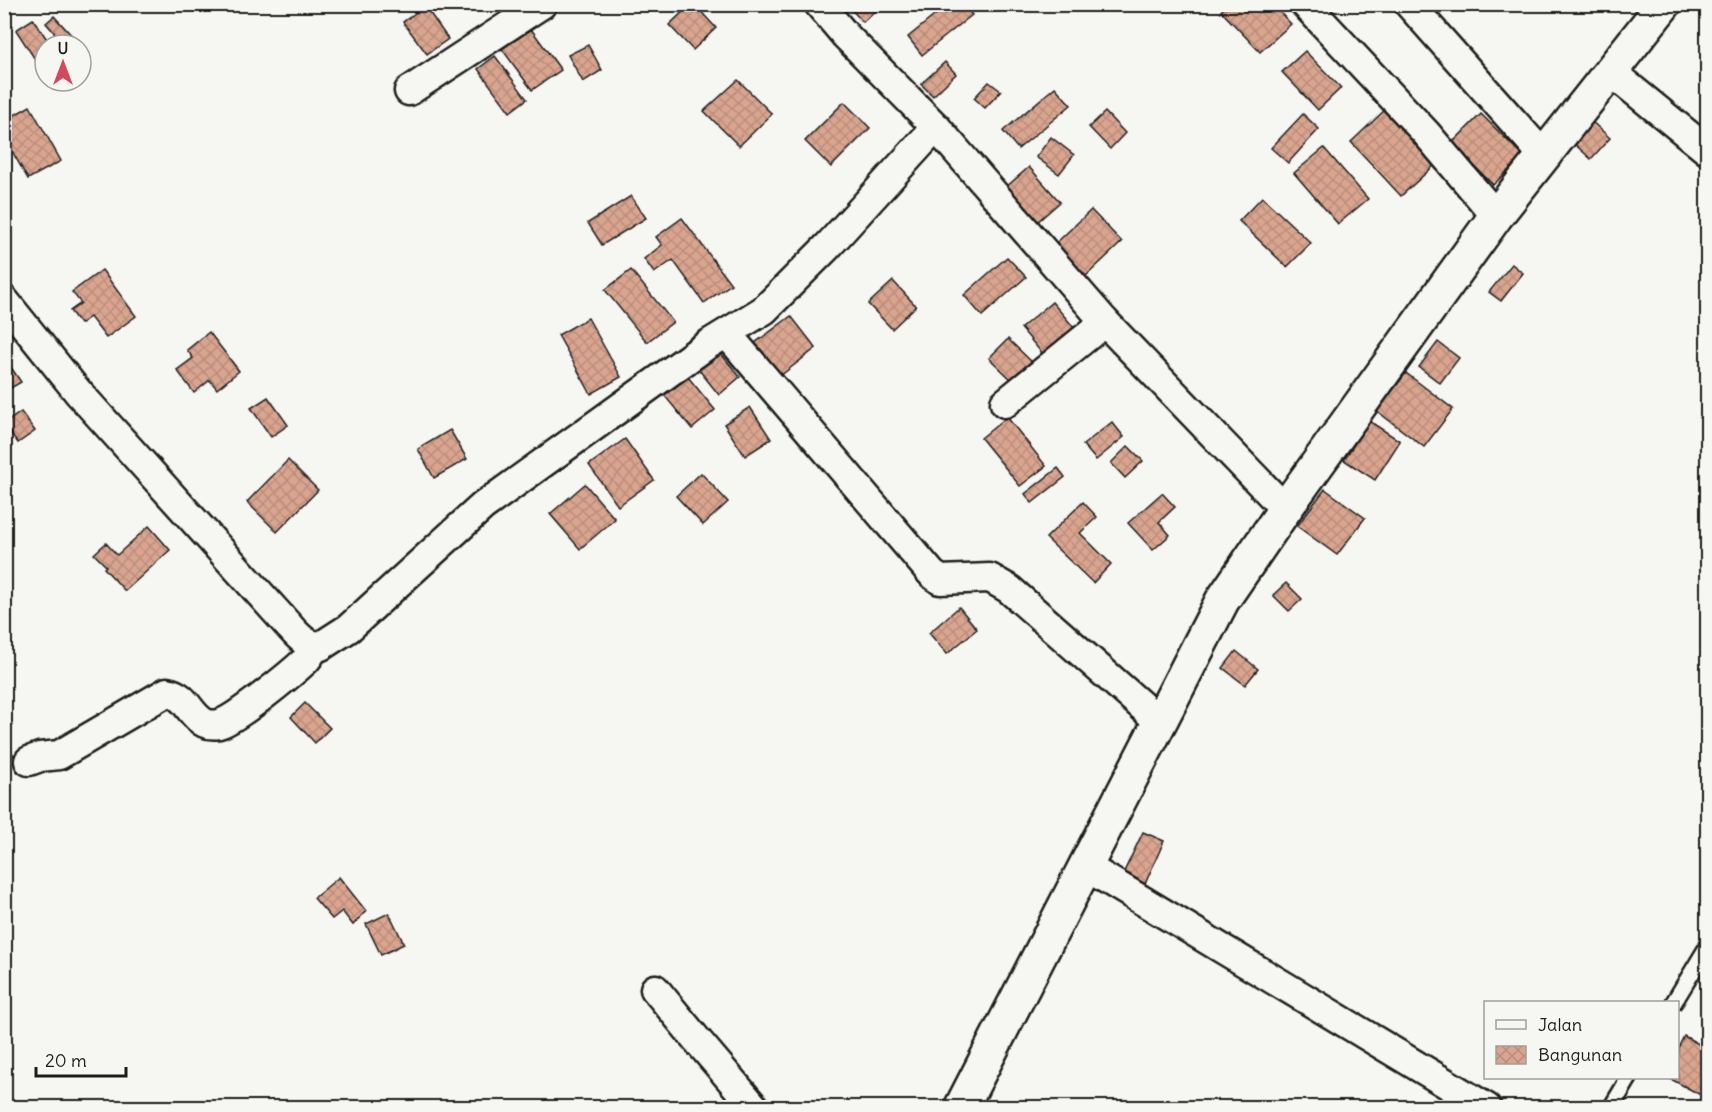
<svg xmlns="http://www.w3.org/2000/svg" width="1712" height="1112" viewBox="0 0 1712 1112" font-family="Delius,sans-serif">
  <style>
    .building { fill: url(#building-cross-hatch); stroke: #1c1c1c; stroke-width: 1.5 }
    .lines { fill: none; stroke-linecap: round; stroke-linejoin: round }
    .service-casing { stroke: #1c1c1c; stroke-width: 20 }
    .minor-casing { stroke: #1c1c1c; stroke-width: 33 }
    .tertiary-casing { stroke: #1c1c1c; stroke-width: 38 }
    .service { stroke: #f6f6f2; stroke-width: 15 }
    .minor { stroke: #f6f6f2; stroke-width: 28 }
    .tertiary { stroke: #f6f6f2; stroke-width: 33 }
  </style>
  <defs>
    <pattern id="building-cross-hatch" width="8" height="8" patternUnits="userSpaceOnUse" patternTransform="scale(1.5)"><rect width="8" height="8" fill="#daa58f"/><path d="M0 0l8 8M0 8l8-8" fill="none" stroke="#ba8d7b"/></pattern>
  </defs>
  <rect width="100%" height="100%" fill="#f6f6f2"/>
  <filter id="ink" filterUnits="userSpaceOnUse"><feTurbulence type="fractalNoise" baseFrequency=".0167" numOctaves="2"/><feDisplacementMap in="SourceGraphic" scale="12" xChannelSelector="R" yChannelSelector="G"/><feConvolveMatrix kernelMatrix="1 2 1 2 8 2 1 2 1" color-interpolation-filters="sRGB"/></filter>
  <g filter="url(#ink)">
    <!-- building -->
    <g class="building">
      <path d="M691 4H694L716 28 693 50 669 25Z"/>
      <path d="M846 4H883L863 22Z"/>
      <path d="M949 4H963L972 15 922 55 908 37Z"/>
      <path d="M1228 4H1272L1291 24 1260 52 1221 11Z"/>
      <path d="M425 6 448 39 427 54 403 22Z"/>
      <path d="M54 16 74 38 65 45 46 23Z"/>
      <path d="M33 19 51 45H45L44 73 16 30Z"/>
      <path d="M531 29 561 70 532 90 502 49Z"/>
      <path d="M588 45 602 70 583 82 568 55Z"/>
      <path d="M1305 51 1341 88 1318 110 1282 72Z"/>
      <path d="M495 56 527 99 510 112 478 69Z"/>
      <path d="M945 62 956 74 933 96 921 84Z"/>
      <path d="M738 80 772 114 739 146 704 111Z"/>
      <path d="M989 82 1001 91 985 108 974 98Z"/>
      <path d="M1055 87 1071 105 1018 149 1003 131Z"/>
      <path d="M844 102 870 128 831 167 805 141Z"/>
      <path d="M30 106 61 161 28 179 4 137V121Z"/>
      <path d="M1387 108 1438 162 1401 196 1351 142Z"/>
      <path d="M1105 112 1125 133 1110 149 1089 127Z"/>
      <path d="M1303 114 1319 129 1288 163 1271 148Z"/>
      <path d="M1481 114 1523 156 1493 185 1452 143Z"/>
      <path d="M1589 119 1610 138 1591 159 1570 140Z"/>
      <path d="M1051 137 1074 155 1059 174 1036 157Z"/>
      <path d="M1324 148 1368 199 1338 224 1294 173Z"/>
      <path d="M1029 167 1060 202 1036 223 1005 188Z"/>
      <path d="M631 196 646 218 602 245 588 223Z"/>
      <path d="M1262 197 1311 243 1287 267 1239 221Z"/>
      <path d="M1091 210 1122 242 1085 277 1054 245Z"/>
      <path d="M682 218 731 284 704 303 673 260 654 273 644 259 662 245 656 237Z"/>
      <path d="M1007 257 1026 277 982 316 964 295Z"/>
      <path d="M1512 264 1523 273 1501 301 1489 292Z"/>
      <path d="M102 270 136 316 106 338 90 317 80 324 70 311 81 303 72 292Z"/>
      <path d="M631 270 673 322 647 342 605 290Z"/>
      <path d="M893 281 916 306 892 329 868 304Z"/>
      <path d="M1052 302 1077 331 1046 358 1021 328Z"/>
      <path d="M791 316 816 348 780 376 755 343Z"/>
      <path d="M588 318 621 377 591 394 558 335Z"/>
      <path d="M209 332 239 371 217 389 210 380 194 393 177 370 193 358 187 350Z"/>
      <path d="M1008 339 1034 364 1015 383 989 358Z"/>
      <path d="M1438 342 1459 358 1440 383 1419 367Z"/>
      <path d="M713 344 740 377 719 395 692 361Z"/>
      <path d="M6 360 21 382 4 392V361Z"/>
      <path d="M1406 373 1453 409 1424 447 1377 411Z"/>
      <path d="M688 377 715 410 692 429 664 395Z"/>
      <path d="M268 397 288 425 271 437 251 408Z"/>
      <path d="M750 407 771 439 745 456 724 424Z"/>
      <path d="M21 412 35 431 18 443 4 424Z"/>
      <path d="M1007 417 1046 466 1020 486 981 438Z"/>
      <path d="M1369 421 1400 441 1375 480 1344 460Z"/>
      <path d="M1112 422 1124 437 1096 460 1083 445Z"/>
      <path d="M450 430 467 459 434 478 418 449Z"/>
      <path d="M625 439 654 480 618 506 589 465Z"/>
      <path d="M1128 446 1143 461 1125 478 1111 463Z"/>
      <path d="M288 460 318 490 277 532 247 502Z"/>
      <path d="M1058 468 1065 477 1032 503 1025 494Z"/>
      <path d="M701 473 728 502 703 525 676 496Z"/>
      <path d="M585 484 615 519 580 549 550 514Z"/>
      <path d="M1325 489 1365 518 1337 555 1297 526Z"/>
      <path d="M1162 493 1175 507 1159 522 1170 535 1153 550 1128 523Z"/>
      <path d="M1083 502 1097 517 1080 533 1111 564 1093 583 1046 538Z"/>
      <path d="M149 526 170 550 125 591 104 568 106 566 94 554 106 543 117 555Z"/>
      <path d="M1286 583 1302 599 1289 611 1273 595Z"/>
      <path d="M959 607 977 629 947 654 929 633Z"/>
      <path d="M1236 651 1258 669 1245 685 1223 668Z"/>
      <path d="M305 703 330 728 315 743 291 717Z"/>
      <path d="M4 741 17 760 4 769Z"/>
      <path d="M1143 832 1164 841 1145 884 1123 874Z"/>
      <path d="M339 877 366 911 353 925 342 911 332 919 314 898Z"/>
      <path d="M389 913 404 944 381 955 366 924Z"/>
      <path d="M1684 1036 1708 1049V1099L1669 1078H1678V1048Z"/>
    </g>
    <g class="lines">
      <!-- service casing -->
      <g class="service-casing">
        <g id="service">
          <path d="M1674 1002 1708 946"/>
          <path d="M1611 1108 1629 1078"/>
        </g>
      </g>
      <!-- minor casing -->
      <g class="minor-casing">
        <g id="minor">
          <path d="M819 4 846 36 936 127 1105 322 1285 509"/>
          <path d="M1305 4 1426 133 1496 216"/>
          <path d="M1409 4 1543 155"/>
          <path d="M1610 71 1708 151"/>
          <path d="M409 91 542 4"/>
          <path d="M4 300 78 392 289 626C298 636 306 646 321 646L349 628 483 506 707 345 764 310 828 246 936 127"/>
          <path d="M727 334 932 574 940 580 990 578 1009 589 1160 722"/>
          <path d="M1005 403 1105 322"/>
          <path d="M29 761 40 757 59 755 167 692C187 695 189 715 205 723 210 725 214 725 219 724 235 720 291 674 305 661 309 657 312 651 316 646"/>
          <path d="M1085 866 1487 1108"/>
          <path d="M655 989 697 1040 755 1108"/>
        </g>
      </g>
      <!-- tertiary casing -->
      <g class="tertiary-casing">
        <path id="tertiary" d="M961 1108 1222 601 1285 509 1496 216 1664 4"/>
      </g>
      <!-- service -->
      <use href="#service" class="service"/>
      <!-- minor -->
      <use href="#minor" class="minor"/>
      <!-- tertiary -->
      <use href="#tertiary" class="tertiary"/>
    </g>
  </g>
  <!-- margin -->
  <rect width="1712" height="1112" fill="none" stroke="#f6f6f2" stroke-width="24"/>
  <rect x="12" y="12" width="1688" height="1088" fill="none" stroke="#1c1c1c" stroke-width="2" filter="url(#ink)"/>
  <!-- legend -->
  <rect x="1484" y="1001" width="195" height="78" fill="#f6f6f2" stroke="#9f9f9c" stroke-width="1.5"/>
  <rect x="1496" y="1020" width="30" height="9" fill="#f6f6f2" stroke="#9f9f9c" stroke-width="1.5"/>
  <text x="1538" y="1031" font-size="18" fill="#1c1c1c">Jalan</text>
  <rect x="1496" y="1046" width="30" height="18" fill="url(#building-cross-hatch)" stroke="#9f9f9c" stroke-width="1.5"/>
  <text x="1538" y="1061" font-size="18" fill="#1c1c1c">Bangunan</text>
  <!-- north arrow -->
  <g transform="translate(63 63)"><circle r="28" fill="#f6f6f2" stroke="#9f9f9c" stroke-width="1.5"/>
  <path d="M0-4.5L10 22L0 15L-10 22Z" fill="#d1495b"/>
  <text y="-9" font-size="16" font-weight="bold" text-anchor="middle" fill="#1c1c1c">U</text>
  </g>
  <!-- scale -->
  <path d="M36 1067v9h90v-9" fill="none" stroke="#1c1c1c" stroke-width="3"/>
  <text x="45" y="1067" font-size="18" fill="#1c1c1c" stroke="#f6f6f2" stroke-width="4.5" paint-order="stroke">20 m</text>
</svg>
